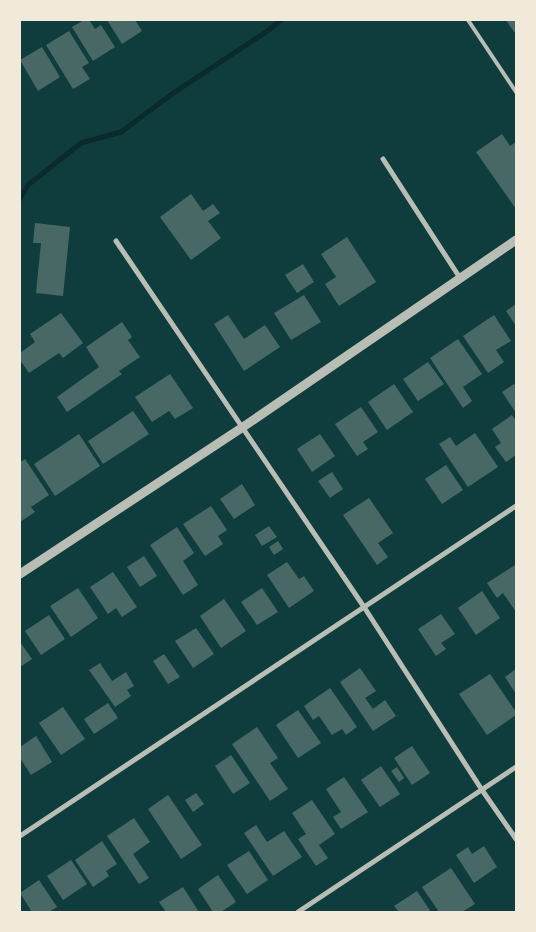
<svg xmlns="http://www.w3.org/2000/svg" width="536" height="932" viewBox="0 0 536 932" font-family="'DejaVu Sans',sans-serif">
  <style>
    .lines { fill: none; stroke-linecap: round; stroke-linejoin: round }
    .stream { stroke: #0a2a2b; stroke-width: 5 }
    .building { fill: #486865 }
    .service { stroke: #b8beb3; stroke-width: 4 }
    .minor { stroke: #b8beb3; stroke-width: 5 }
    .tertiary { stroke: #b8beb3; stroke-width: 9 }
  </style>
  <rect width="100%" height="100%" fill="#0f3d3e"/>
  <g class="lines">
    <!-- stream -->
    <path class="stream" d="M20 199 28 185 81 143 121 132 172 94 269 30 281 20"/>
  </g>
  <!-- building -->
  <g class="building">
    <path d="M84 20H89L95 29 101 25 115 47 93 61 72 27Z"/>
    <path d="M107 20H135L142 31 122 44Z"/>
    <path d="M506 20H516V31L514 32Z"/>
    <path d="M69 31 89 63 82 67 90 79 73 89 46 45Z"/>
    <path d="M42 47 60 77 38 91 20 60Z"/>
    <path d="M502 134 510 146 516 142V209L476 152Z"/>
    <path d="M191 194 203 211 213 204 220 213 208 221 221 238 191 260 160 217Z"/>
    <path d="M35 223 70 227 63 296 36 293 41 243H33Z"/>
    <path d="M347 237 376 282 339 306 325 284 336 277 321 254Z"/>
    <path d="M303 264 314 282 297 293 285 275Z"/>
    <path d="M304 295 321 322 291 340 274 313Z"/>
    <path d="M516 304V326L506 311Z"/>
    <path d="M61 313 83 343 63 358 59 353 29 373 20 360V353L35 342 30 334Z"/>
    <path d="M228 315 244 339 265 325 280 347 244 371 214 324Z"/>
    <path d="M494 315 511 341 496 350 504 362 488 373 463 336Z"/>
    <path d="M122 322 132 337 128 340 140 357 119 371 122 374 67 412 57 397 99 367 86 347Z"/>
    <path d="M458 339 482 374 463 387 472 401 463 408 430 358Z"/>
    <path d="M428 362 444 384 418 401 403 379Z"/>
    <path d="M170 374 193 408 175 419 169 411 152 422 135 397Z"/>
    <path d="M394 384 413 412 387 430 368 402Z"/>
    <path d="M514 384 516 386V413L502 392Z"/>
    <path d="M361 407 378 432 363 442 368 449 357 456 335 424Z"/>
    <path d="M133 411 149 434 103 464 88 441Z"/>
    <path d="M512 415 516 421V455L506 462 495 447 501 443 492 429Z"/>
    <path d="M475 433 498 467 468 487 439 444 450 437 456 446Z"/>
    <path d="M79 434 100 466 55 496 34 464Z"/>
    <path d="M320 434 335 456 312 472 297 449Z"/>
    <path d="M25 459 49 495 31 507 35 512 20 522V462Z"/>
    <path d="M446 465 463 490 442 504 425 479Z"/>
    <path d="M332 472 343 489 330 498 318 481Z"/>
    <path d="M242 484 255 505 234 519 220 499Z"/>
    <path d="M369 498 393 533 378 543 388 557 377 565 343 515Z"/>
    <path d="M211 506 227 530 218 536 223 544 205 556 183 524Z"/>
    <path d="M269 526 277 537 262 546 255 535Z"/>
    <path d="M177 527 194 553 183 561 198 585 183 595 150 545Z"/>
    <path d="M278 541 283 549 274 555 269 547Z"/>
    <path d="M144 556 157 576 140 587 127 567Z"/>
    <path d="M287 562 299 579 304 576 314 591 289 608 267 575Z"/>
    <path d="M515 565 516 567V612L503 593 497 598 487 583Z"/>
    <path d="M113 572 137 607 122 617 116 608 108 614 90 587Z"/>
    <path d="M78 588 98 618 71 637 50 606Z"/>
    <path d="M262 588 278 612 257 625 241 602Z"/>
    <path d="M482 591 500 618 476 635 458 608Z"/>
    <path d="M224 599 246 631 221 648 200 616Z"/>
    <path d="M441 614 455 634 441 643 446 649 436 656 418 629Z"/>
    <path d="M49 615 65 639 41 655 25 631Z"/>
    <path d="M196 628 214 654 193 668 175 641Z"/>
    <path d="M20 642 32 659 20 667Z"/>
    <path d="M164 654 180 677 168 684 153 661Z"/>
    <path d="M100 663 112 681 126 672 134 686 127 690 131 696 115 707 89 670Z"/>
    <path d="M360 668 376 691 365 698 373 709 385 700 396 716 373 731 340 682Z"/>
    <path d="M516 669V694L505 677Z"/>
    <path d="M490 674 516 712V715L487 735 459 694Z"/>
    <path d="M330 688 357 727 346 735 342 729 332 735 319 716 313 720 304 706Z"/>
    <path d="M108 703 118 718 94 734 84 719Z"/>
    <path d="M63 707 85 739 61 755 39 723Z"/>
    <path d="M298 710 321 743 298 758 276 725Z"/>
    <path d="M257 727 278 758 270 763 288 789 270 801 232 744Z"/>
    <path d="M36 736 52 762 31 775 20 758V747Z"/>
    <path d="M412 746 430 773 412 785 394 758Z"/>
    <path d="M231 755 250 783 233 794 215 766Z"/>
    <path d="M381 766 400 794 380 807 361 780Z"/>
    <path d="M397 767 404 778 399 782 391 771Z"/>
    <path d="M344 777 368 812 341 829 333 817 341 812 326 789Z"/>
    <path d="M196 793 204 804 193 812 185 800Z"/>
    <path d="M168 795 202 845 181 859 148 809Z"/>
    <path d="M312 800 335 834 319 845 328 858 316 866 298 839 306 834 292 813Z"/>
    <path d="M134 818 150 842 133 854 149 878 139 884 107 836Z"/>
    <path d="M256 825 267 842 284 831 302 857 273 876 244 833Z"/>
    <path d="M102 841 117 864 106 871 109 876 93 887 75 860Z"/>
    <path d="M484 846 497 867 474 883 456 855 468 847 472 854Z"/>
    <path d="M249 851 268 880 247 894 227 865Z"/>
    <path d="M71 860 87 884 63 900 47 876Z"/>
    <path d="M451 868 475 904 462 912H439L422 887Z"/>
    <path d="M218 875 236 902 221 912H213L198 889Z"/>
    <path d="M39 880 57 907 49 912H32L20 893Z"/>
    <path d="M183 887 199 912H166L159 902Z"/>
    <path d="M417 891 431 912H399L394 906Z"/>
  </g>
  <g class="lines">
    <!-- service -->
    <path class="service" d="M468 20 516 92"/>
    <!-- minor -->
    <g class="minor">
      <path d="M383 159 460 278"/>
      <path d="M116 241 364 607 482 790 516 839"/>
      <path d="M20 836 516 506"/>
      <path d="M298 912 516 767"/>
    </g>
    <!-- tertiary -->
    <path class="tertiary" d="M20 574 243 427 516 240"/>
  </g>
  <!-- border -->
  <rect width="536" height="932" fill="none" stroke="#f1e9da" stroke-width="42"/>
</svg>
